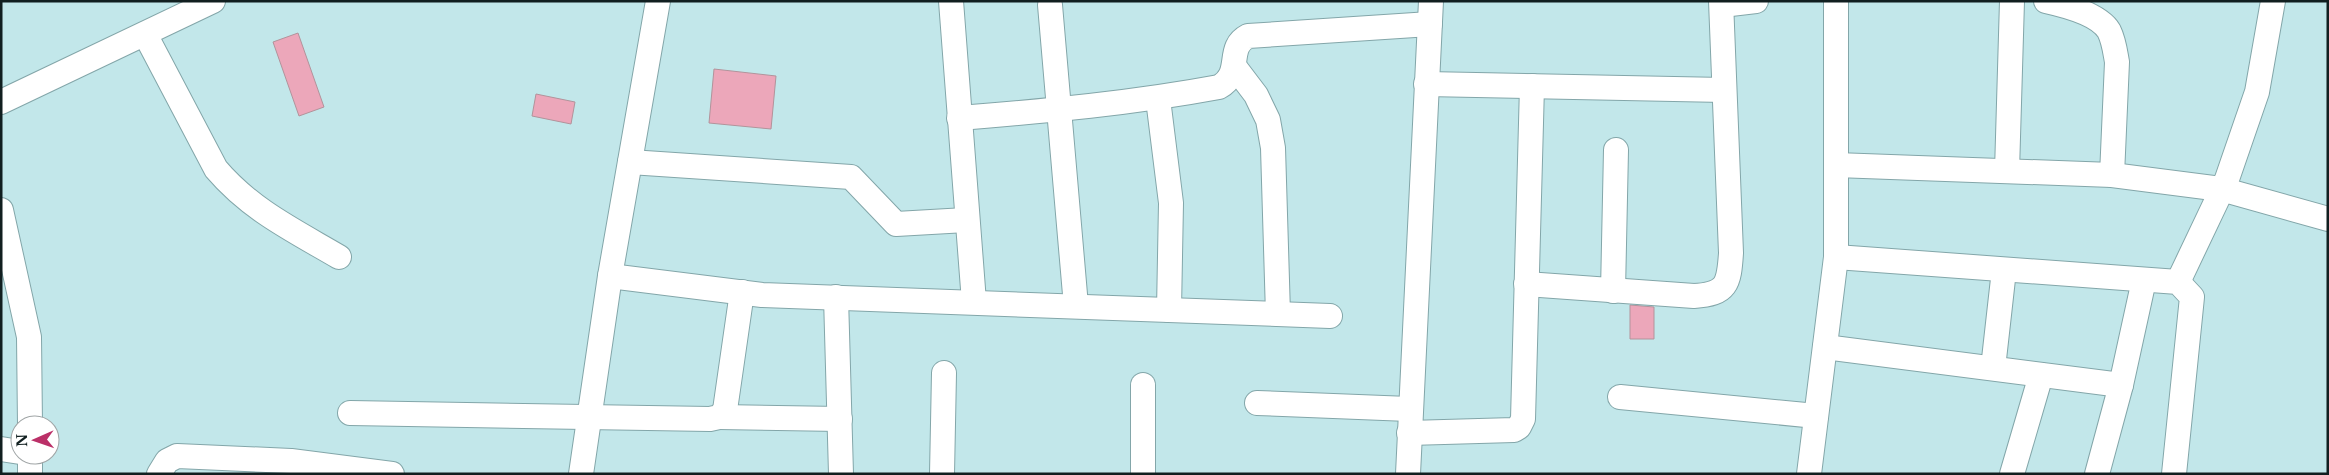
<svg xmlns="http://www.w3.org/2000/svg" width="2329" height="475" viewBox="0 0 2329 475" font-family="'Libre Baskerville',serif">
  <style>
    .building { fill: #eca7ba; stroke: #b2939b }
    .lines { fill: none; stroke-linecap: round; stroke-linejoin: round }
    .minor-casing { stroke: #83a6a9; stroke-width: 26 }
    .minor { stroke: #fff; stroke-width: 24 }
  </style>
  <rect width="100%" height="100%" fill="#c2e7ea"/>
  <!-- building -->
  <g class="building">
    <path d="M298 33 324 107 299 116 273 42Z"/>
    <path d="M714 69 776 76 771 129 709 123Z"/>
    <path d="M536 94 575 102 571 124 532 116Z"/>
    <path d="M1630 305 1654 307V339H1630Z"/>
  </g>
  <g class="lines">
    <!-- minor casing -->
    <g class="minor-casing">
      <g id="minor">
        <path d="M951 1 974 302"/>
        <path d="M2046 1C2064 5 2099 14 2109 31 2114 41 2115 51 2117 62L2112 175"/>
        <path d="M1050 5 1076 306"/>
        <path d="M1722 5 1756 1"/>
        <path d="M145 34 216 169C251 210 293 230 339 257"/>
        <path d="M1234 66 1256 95 1268 120 1273 148 1278 314"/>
        <path d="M1426 84 1724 90"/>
        <path d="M1158 99 1171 203 1169 310"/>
        <path d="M1 102 213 1"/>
        <path d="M959 118C1047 111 1133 103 1219 87 1244 73 1225 48 1248 36L1430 24"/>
        <path d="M630 162 851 177 896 224 966 220"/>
        <path d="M1836 165 2112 175 2221 189 2328 219"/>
        <path d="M2007 171 2012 1"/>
        <path d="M1 210 29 337 30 425"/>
        <path d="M1836 257 2178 282 2192 297 2174 474"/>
        <path d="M610 276 762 295 1330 316"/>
        <path d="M2178 282 2227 179 2257 92 2273 1"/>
        <path d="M1526 284 1694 296C1727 294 1729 284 1731 253L1721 1"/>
        <path d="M1613 291 1616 150"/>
        <path d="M836 297 841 474"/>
        <path d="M1825 347 2121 385"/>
        <path d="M1993 368 2004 270"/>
        <path d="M1620 397 1816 416"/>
        <path d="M1257 403 1409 409"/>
        <path d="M350 413 710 419 719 417 725 410 742 292"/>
        <path d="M719 417 840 419"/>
        <path d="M1409 433 1514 430 1519 427 1523 419 1532 86"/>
        <path d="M1 449 20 452"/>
        <path d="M30 474V455"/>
        <path d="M159 474 167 461 177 456 291 461 392 474"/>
        <path d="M581 474 610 276 658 1"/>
        <path d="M942 474 944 373"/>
        <path d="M1143 474V385"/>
        <path d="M1408 474 1431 1"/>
        <path d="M1809 474 1836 257V1"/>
        <path d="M2012 474 2041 375"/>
        <path d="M2097 474 2121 385 2144 280"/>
      </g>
    </g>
    <!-- minor -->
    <use href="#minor" class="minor"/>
  </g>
  <!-- border -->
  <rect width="2329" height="475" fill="none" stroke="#111f20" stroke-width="5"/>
  <!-- north arrow -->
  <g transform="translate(35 440) rotate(268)"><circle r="24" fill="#ffffff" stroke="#a0a5a6"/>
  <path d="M0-4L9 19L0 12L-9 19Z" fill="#bb3068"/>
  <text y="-8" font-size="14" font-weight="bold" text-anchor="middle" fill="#111f20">N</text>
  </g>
</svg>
